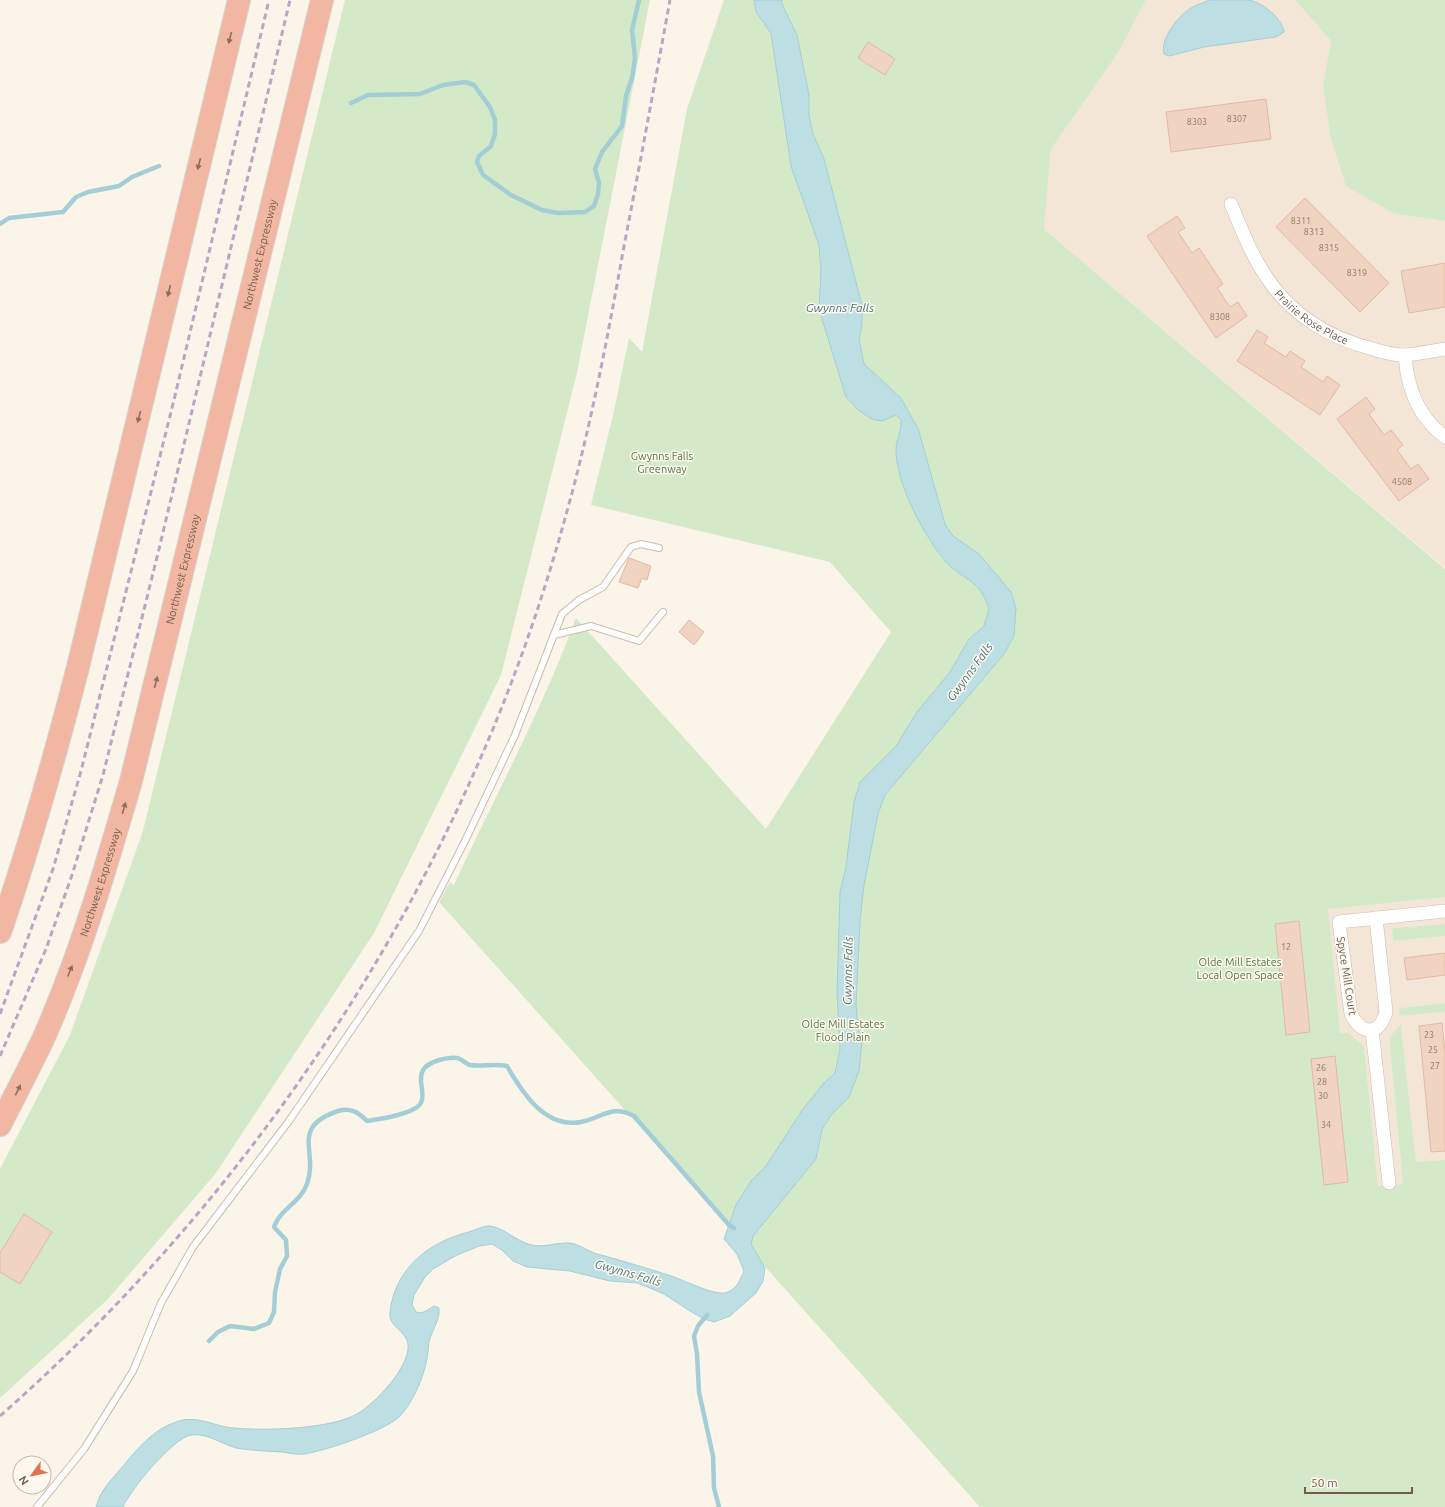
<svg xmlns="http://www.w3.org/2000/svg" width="1445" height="1507" viewBox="0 0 1445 1507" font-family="Ubuntu,sans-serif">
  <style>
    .residential { fill: #f3e6d7 }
    .green { fill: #d4e9c7 }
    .water { fill: #bddfe4; stroke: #a4ced6 }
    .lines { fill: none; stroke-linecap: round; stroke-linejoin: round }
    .stream { stroke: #a4ced6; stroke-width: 4.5 }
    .building { fill: #f0d3c1; stroke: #e1baa2 }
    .service-casing { stroke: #cdbcae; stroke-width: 8 }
    .minor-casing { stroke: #cdbcae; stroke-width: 14 }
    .motorway-casing { stroke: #d8d1cd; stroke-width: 24 }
    .service { stroke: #fff; stroke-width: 6 }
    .minor { stroke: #fff; stroke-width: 13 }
    .motorway { stroke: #f2b7a2; stroke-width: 22 }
    .rail { stroke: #b7a6c5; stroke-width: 3; stroke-dasharray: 6 4; stroke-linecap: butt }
    .oneway { fill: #8d6d5e }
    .labels { text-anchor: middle; stroke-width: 3; stroke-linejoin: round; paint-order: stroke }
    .number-label { font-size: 9px; fill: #93796a }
    .street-label { font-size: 11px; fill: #745b4d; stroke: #fef8ee }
    .park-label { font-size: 11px; fill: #547945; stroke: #fef8ee }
    .water-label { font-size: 12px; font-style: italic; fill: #44767f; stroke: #fef8ee }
  </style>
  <rect width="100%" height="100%" fill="#fbf4e8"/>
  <!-- residential -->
  <g class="residential">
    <path d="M1146 0H1295L1331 41 1323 85 1330 135 1395 214 1445 221V568L1044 229 1051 149 1118 53Z"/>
    <path d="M1445 897V924L1392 928 1393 941 1445 936V1003L1400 1008V1016L1445 1012V1160L1416 1163 1401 1025 1389 1038 1403 1184 1378 1187 1364 1046 1340 1034 1327 908Z"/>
  </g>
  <!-- green -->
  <g class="green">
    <path d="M345 0H650L576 377 501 675 374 933 216 1173 108 1299 0 1398V1169L70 1035 143 831Z"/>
    <path d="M724 0H1146L1118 53 1051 149 1044 229 1445 569V897L1328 909 1340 1033H1348L1364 1046 1378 1186 1403 1184 1389 1038 1401 1024 1416 1162 1445 1160V1507H980L439 902 450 882 454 885C495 796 542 710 576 618L766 829 891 632 830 562 591 505 614 411 629 338 642 352 687 109Z"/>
    <path d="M1295 0H1445V221L1395 214 1346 186 1330 135 1323 85 1331 41Z"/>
    <path d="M1445 924V936L1393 941 1392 928Z"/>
    <path d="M1445 1003V1012L1400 1016 1399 1008Z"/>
  </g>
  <!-- water -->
  <g class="water">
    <path d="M754 0H782V4L797 35 809 95V116L813 134 824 159 862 305V325L859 339 864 364 900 397 918 428 945 524 953 536 979 554 1011 592 1016 608 1014 636 1004 654 885 795 878 814 864 885 860 921 856 1005 858 1027 862 1041 859 1071 849 1097 831 1115 822 1130 816 1159 753 1236 751 1244 765 1268 763 1281 756 1293 730 1316 714 1322 704 1319 690 1311 664 1294 638 1283 610 1281 570 1271 527 1267 513 1261 502 1250 492 1244 479 1246 455 1256 433 1269 425 1277 414 1295 412 1305 417 1313 424 1312 434 1306 439 1308C440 1321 432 1329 429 1342 428 1349 428 1356 426 1363 422 1381 413 1401 401 1415 388 1430 325 1451 304 1454 297 1455 289 1453 282 1452 269 1451 256 1451 243 1449 226 1448 209 1432 191 1435 173 1438 130 1490 123 1507H96C101 1488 112 1480 124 1465 138 1448 154 1429 176 1422 197 1414 215 1427 234 1428 266 1431 325 1429 353 1416 372 1408 416 1362 407 1340 402 1329 388 1325 390 1312 395 1268 429 1242 469 1232 475 1230 483 1226 489 1226 503 1227 515 1240 528 1244 542 1249 556 1242 570 1243 578 1244 587 1250 594 1253 619 1260 644 1267 668 1275 682 1279 712 1295 725 1293 737 1290 740 1280 744 1271L737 1254 724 1239 736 1205 751 1181 766 1166 803 1109 823 1084 835 1073 840 1049 837 993 840 893 846 867 854 802 860 782 896 746 917 712 950 672 969 639 984 626 989 609C987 603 984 595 980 590 971 579 956 573 947 563 925 538 896 484 896 450 896 439 902 431 901 420L896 415 882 421 872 419 858 410 846 397 819 309 821 271 819 245 791 166 771 33 756 12Z"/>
    <path d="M1209 0C1221 0 1237 0 1249 0 1263 3 1282 18 1284 32L1276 37 1204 47 1169 56 1164 54C1160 39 1178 16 1191 8 1196 5 1203 3 1209 0Z"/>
  </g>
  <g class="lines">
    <!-- stream -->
    <g class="stream">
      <path d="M351 103 368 95 420 94 443 85 465 82 474 85 490 107 495 120V134L491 146 479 156 477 162 483 175 511 195 542 210 558 213 585 212 594 206 598 194 599 183 595 169 602 152 622 126 626 96 632 78 635 58 632 30 639 0"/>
      <path d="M0 224 9 218 63 212 76 197 88 192 119 186 132 177 159 166"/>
      <path d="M707 1315 698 1326 694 1336 697 1354 699 1392 713 1456 714 1488 719 1507"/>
      <path d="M209 1341 218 1332 230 1326 254 1329 269 1323 274 1312 275 1292 280 1269 287 1256 286 1240 274 1227C280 1209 300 1203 307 1184 319 1151 289 1128 338 1111 350 1107 358 1112 367 1121 379 1119 415 1114 421 1103 426 1092 417 1081 423 1070 429 1061 447 1057 457 1058 462 1059 466 1064 470 1065 483 1067 494 1063 507 1066 522 1092 545 1129 581 1122 602 1118 612 1104 634 1116L729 1225 734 1228"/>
    </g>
  </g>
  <!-- building -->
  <g class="building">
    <path d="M868 42 895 59 885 75 858 58Z"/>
    <path d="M1266 99 1271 139 1171 152 1166 112Z"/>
    <path d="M1305 198 1389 283 1360 312 1276 227Z"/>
    <path d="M1177 216 1185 228 1178 232 1192 253 1199 248 1223 284 1217 288 1230 307 1238 302 1247 316 1216 338 1147 236Z"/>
    <path d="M1445 263V307L1409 313 1401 271Z"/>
    <path d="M1257 330 1268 337 1264 343 1286 357 1290 351 1305 361 1301 367 1323 382 1327 376 1340 385 1320 415 1237 361Z"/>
    <path d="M1366 397 1375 409 1369 414 1384 435 1391 430 1403 445 1397 450 1411 469 1418 464 1429 479 1399 501 1337 419Z"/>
    <path d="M629 558 651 566 647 580 642 578 638 588 619 582Z"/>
    <path d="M689 620 704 632 694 645 679 632Z"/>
    <path d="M1299 921 1310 1032 1286 1035 1275 924Z"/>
    <path d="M1445 953V975L1407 980 1404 958Z"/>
    <path d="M1442 1023 1445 1053V1151L1431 1152 1419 1026Z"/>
    <path d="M1335 1056 1348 1182 1324 1185 1311 1059Z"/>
    <path d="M24 1214 52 1232 20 1284 0 1272V1253Z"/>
  </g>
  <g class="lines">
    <!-- service casing -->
    <g class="service-casing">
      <g id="service">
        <path d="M554 635 591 626 639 641 663 612"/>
        <path d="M37 1507 84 1449 133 1371 161 1303 193 1247 289 1121 419 931 465 841 515 735 562 614 579 600 603 587 631 547 641 544 659 548"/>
      </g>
    </g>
    <!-- minor casing -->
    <g class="minor-casing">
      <g id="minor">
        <path id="s1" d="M1231 204C1241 228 1251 254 1265 275 1290 314 1329 338 1373 349 1383 352 1395 356 1406 355 1419 354 1432 351 1445 349"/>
        <path d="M1405 355C1407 387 1418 417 1445 437"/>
        <path d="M1376 918 1386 1012C1379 1036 1362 1035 1351 1014L1339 922 1445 911"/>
        <path d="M1372 1030 1389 1183"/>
      </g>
    </g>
    <!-- motorway casing -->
    <g class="motorway-casing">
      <g id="motorway">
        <path d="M0 932C30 845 55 756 78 667L239 0"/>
        <path id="s2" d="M0 1125C15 1095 31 1065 45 1035 81 953 106 867 131 781L322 0"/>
      </g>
    </g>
    <!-- service -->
    <use href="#service" class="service"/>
    <!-- minor -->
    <use href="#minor" class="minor"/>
    <!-- motorway -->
    <use href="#motorway" class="motorway"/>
    <!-- rail -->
    <g class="rail">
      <path d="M0 1014 53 869 81 771 173 404 269 0"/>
      <path d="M0 1056 46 949 72 875 103 775 159 549 290 0"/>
      <path d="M0 1416C266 1182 467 870 562 529 589 436 607 341 624 246 640 164 655 82 670 0"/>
    </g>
  </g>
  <!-- one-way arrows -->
  <defs><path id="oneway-solid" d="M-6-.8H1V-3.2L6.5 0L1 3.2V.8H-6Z"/></defs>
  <g class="oneway">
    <use href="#oneway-solid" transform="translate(230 38) rotate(104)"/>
    <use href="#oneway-solid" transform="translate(199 164) rotate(104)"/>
    <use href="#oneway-solid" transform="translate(169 291) rotate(103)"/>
    <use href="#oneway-solid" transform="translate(139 417) rotate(104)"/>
    <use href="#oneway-solid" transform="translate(156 682) rotate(-76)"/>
    <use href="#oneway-solid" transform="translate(124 808) rotate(-74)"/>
    <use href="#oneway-solid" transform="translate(70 971) rotate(-68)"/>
    <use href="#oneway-solid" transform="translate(18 1090) rotate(-64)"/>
  </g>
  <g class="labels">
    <!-- number labels -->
    <g class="number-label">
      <text x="1237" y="122">8307</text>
      <text x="1197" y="125">8303</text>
      <text x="1301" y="224">8311</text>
      <text x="1314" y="235">8313</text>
      <text x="1329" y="251">8315</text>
      <text x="1357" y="276">8319</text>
      <text x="1220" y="320">8308</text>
      <text x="1402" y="485">4508</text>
      <text x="1286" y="950">12</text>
      <text x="1429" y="1038">23</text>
      <text x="1433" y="1053">25</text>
      <text x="1435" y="1069">27</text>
      <text x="1321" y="1071">26</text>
      <text x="1322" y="1085">28</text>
      <text x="1323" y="1099">30</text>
      <text x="1326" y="1128">34</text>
    </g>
    <!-- street labels -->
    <g class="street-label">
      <text dy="4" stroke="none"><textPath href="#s2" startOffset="911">Northwest Expressway</textPath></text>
      <text dy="4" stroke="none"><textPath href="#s1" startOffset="143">Prairie Rose Place</textPath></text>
      <text dy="4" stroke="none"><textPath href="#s2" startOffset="587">Northwest Expressway</textPath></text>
      <text dy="4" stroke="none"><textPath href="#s2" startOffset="263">Northwest Expressway</textPath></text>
      <text transform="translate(1347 976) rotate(81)" y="4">Spyce Mill Court</text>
    </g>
    <!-- park labels -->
    <g class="park-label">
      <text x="662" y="460">Gwynns Falls<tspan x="662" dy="13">Greenway</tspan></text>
      <text x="1240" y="966">Olde Mill Estates<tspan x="1240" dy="13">Local Open Space</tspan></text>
      <text x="843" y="1028">Olde Mill Estates<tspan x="843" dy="13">Flood Plain</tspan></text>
    </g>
    <!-- water labels -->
    <g class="water-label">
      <text x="840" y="312">Gwynns Falls</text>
      <text transform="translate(970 672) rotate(-54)" y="4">Gwynns Falls</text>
      <text transform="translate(848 971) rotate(-89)" y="4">Gwynns Falls</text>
      <text transform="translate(628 1273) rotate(16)" y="4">Gwynns Falls</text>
    </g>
  </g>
  <!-- north arrow -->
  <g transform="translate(32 1475) rotate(237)"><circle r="19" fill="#fef8ee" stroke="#c7b9ae"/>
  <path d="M0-3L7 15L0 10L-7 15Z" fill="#df7253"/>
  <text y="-6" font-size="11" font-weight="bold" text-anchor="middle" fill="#745b4d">N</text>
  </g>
  <!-- scale -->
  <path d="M1305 1487v6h107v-6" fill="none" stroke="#745b4d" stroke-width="2"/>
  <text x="1311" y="1487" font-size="12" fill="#745b4d" stroke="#fef8ee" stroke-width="3" paint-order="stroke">50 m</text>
</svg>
